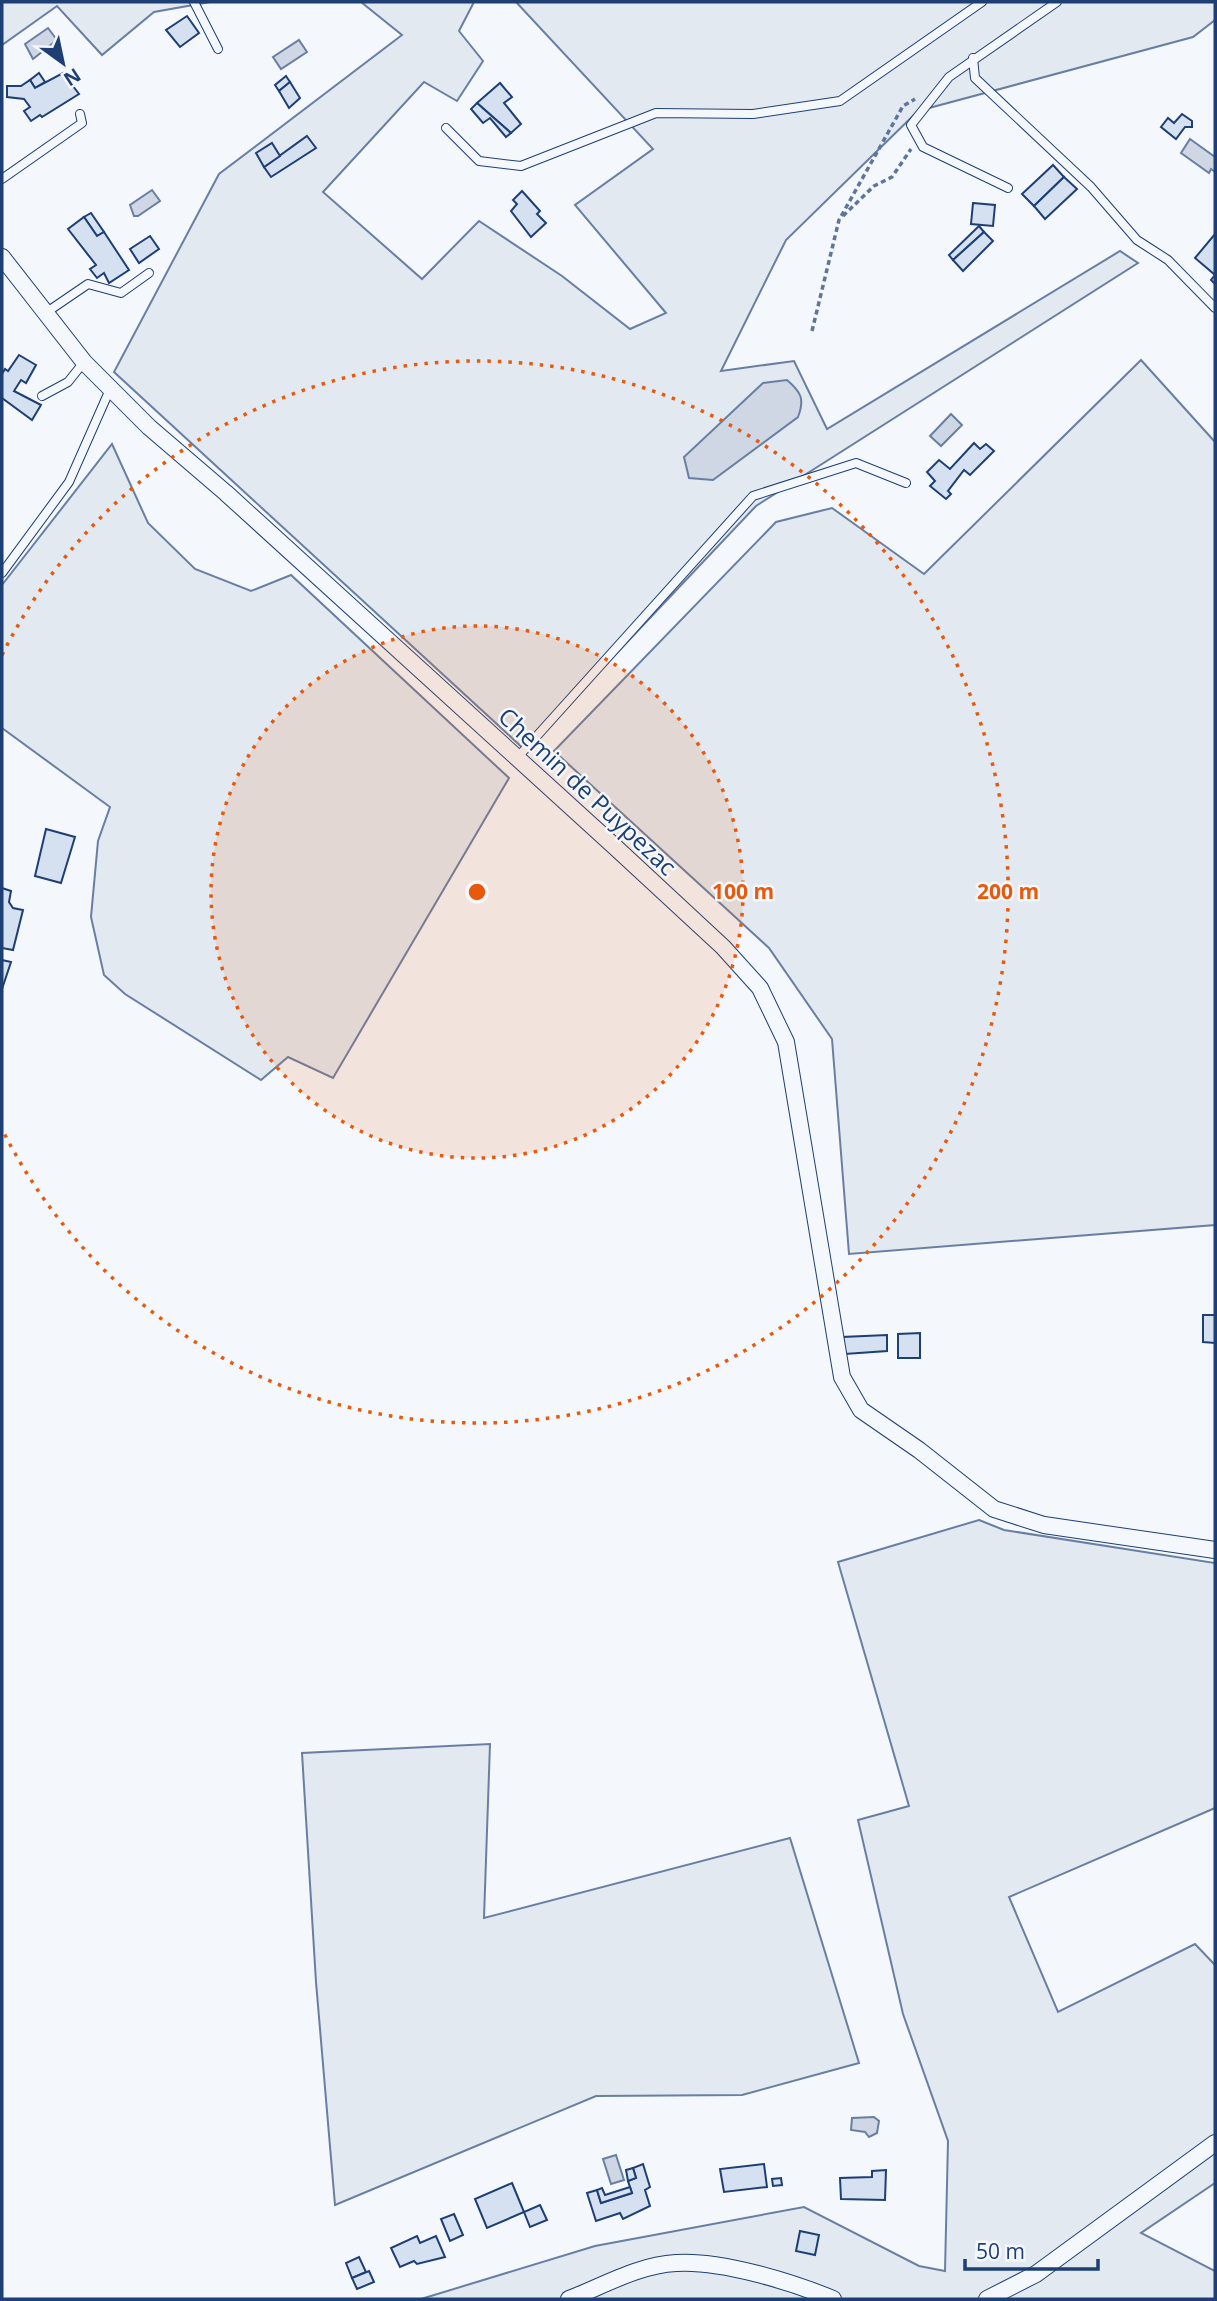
<svg xmlns="http://www.w3.org/2000/svg" width="1217" height="2301" viewBox="0 0 1217 2301" font-family="'Open Sans',sans-serif">
  <style>
    .green { fill: #e3e9f0; stroke: #687fa3; stroke-width: 2 }
    .water { fill: #cfd7e4; stroke: #687fa3; stroke-width: 2 }
    .building { fill: #d5e0f0; stroke: #1d3f73; stroke-width: 2 }
    .lines { fill: none; stroke-linecap: round; stroke-linejoin: round }
    .service-casing { stroke: #1d3f73; stroke-width: 10 }
    .minor-casing { stroke: #1d3f73; stroke-width: 18 }
    .path { stroke: #5e769c; stroke-width: 3.5; stroke-dasharray: 5 3.5; stroke-linecap: butt }
    .service { stroke: #f4f7fb; stroke-width: 8 }
    .minor { stroke: #f4f7fb; stroke-width: 16 }
    .ring { fill: none; stroke: #e8590c; stroke-width: 3.5; stroke-dasharray: 3.5 7 }
    .labels { text-anchor: middle; stroke-width: 5; stroke-linejoin: round; paint-order: stroke }
    .street-label { font-size: 24px; fill: #1d3f73; stroke: #f4f7fb }
    .centre { fill: #e8590c; stroke: #f4f7fb; stroke-width: 3.5 }
    .ring-label { font-size: 21px; text-anchor: middle; font-weight: bold; fill: #e8590c; stroke: #f4f7fb; stroke-width: 5; stroke-linejoin: round; paint-order: stroke }
  </style>
  <rect width="100%" height="100%" fill="#f4f7fb"/>
  <!-- green -->
  <g class="green">
    <path d="M2 2H210L154 12 102 55 57 6 2 45Z"/>
    <path d="M361 2H474L459 31 483 61 457 101 424 82 323 192 422 279 479 221 562 276 630 329 666 313 575 205 653 149 516 2H1215V20L1193 37 918 111 786 240 721 371 794 361 827 429 1120 251 1138 263 756 506 525 750 114 372 219 174 402 35Z"/>
    <path d="M1141 360 1215 442V1225L849 1254 832 1039 769 948 554 751 776 522 832 508 924 574Z"/>
    <path d="M112 444 148 523 195 569 251 591 291 575 509 778 333 1078 288 1057 261 1080 125 994 104 975 91 917 98 841 110 807 2 728V585Z"/>
    <path d="M979 1520 1004 1530 1215 1563V1808L1009 1897 1058 2012 1195 1944 1215 1965V2183L1141 2233 1215 2271V2299H421L595 2246 804 2207 919 2266 945 2271 948 2141 903 2014 858 1820 909 1806 838 1562Z"/>
    <path d="M490 1744 484 1918 790 1838 859 2063 742 2095 596 2096 335 2205 316 1982 302 1753Z"/>
  </g>
  <!-- water -->
  <g class="water">
    <path d="M48 28 57 40 33 59 25 44Z"/>
    <path d="M299 40 307 52 281 69 273 57Z"/>
    <path d="M1190 139 1215 157V172L1211 169 1209 173 1181 153Z"/>
    <path d="M152 190 160 201 138 216H134L130 205Z"/>
    <path d="M787 380C801 392 805 399 798 417L713 480 689 478 684 457 763 383Z"/>
    <path d="M951 414 962 425 941 446 930 436Z"/>
    <path d="M874 2117 879 2121 877 2133 869 2137 865 2132 851 2130 852 2118Z"/>
    <path d="M616 2155 624 2180 611 2184 603 2159Z"/>
  </g>
  <!-- building -->
  <g class="building">
    <path d="M187 16 199 33 180 47 166 30Z"/>
    <path d="M39 73 45 82 35 88 30 80Z"/>
    <path d="M63 73 79 94 42 117 40 115 31 121 24 111 30 107 24 99 7 97V86H21L30 80 35 88Z"/>
    <path d="M286 76 290 82 279 91 275 85Z"/>
    <path d="M290 82 300 98 289 108 279 91Z"/>
    <path d="M500 83 512 97 504 103 521 124 511 133 477 103Z"/>
    <path d="M477 103 511 133 506 137 490 118 483 123 471 109Z"/>
    <path d="M1182 114 1192 121V127H1185L1176 139 1161 127 1168 118 1174 123Z"/>
    <path d="M307 136 316 148 271 177 264 167Z"/>
    <path d="M272 143 280 156 264 167 256 153Z"/>
    <path d="M1053 165 1064 177 1034 206 1022 194Z"/>
    <path d="M1064 177 1077 189 1045 219 1034 206Z"/>
    <path d="M522 191 540 211 537 214 546 223 531 237 511 211 517 204 513 200Z"/>
    <path d="M973 203 995 205 993 226 971 224Z"/>
    <path d="M91 213 104 232 97 236 84 217Z"/>
    <path d="M84 217 97 236 104 232 129 270 109 283 104 273 97 278 90 269 96 265 68 229Z"/>
    <path d="M979 226 984 232 953 260 949 255Z"/>
    <path d="M984 232 993 241 963 271 953 260Z"/>
    <path d="M1215 234V284L1211 280 1215 275 1195 258Z"/>
    <path d="M150 236 159 249 139 263 130 249Z"/>
    <path d="M19 355 36 365 26 383 21 380 14 391 41 405 32 420 2 398V374L5 369 8 371Z"/>
    <path d="M974 443 980 449 986 444 994 451 970 475 964 470 948 491 951 494 946 499 930 486 935 481 927 472 939 460 950 469Z"/>
    <path d="M46 829 75 837 61 883 35 876Z"/>
    <path d="M2 888 11 891 9 902 13 908 23 910 13 950 2 948Z"/>
    <path d="M2 960 11 962 2 989Z"/>
    <path d="M1203 1315H1215V1343L1203 1342Z"/>
    <path d="M920 1333V1358H898V1334Z"/>
    <path d="M887 1335V1351L845 1354 842 1337Z"/>
    <path d="M643 2164 650 2187 645 2190 650 2206 623 2219 620 2213 596 2221 587 2193 597 2190 601 2203 632 2193 628 2181 636 2178 633 2168Z"/>
    <path d="M764 2164 767 2187 724 2192 720 2169Z"/>
    <path d="M633 2168 636 2178 628 2181 626 2170Z"/>
    <path d="M886 2170 885 2200 841 2199 840 2178 872 2177V2171Z"/>
    <path d="M781 2178 782 2185 773 2186 772 2179Z"/>
    <path d="M512 2183 524 2212 487 2228 475 2199Z"/>
    <path d="M630 2187 632 2193 601 2203 597 2190 602 2188 605 2195Z"/>
    <path d="M540 2205 547 2220 530 2227 524 2212Z"/>
    <path d="M454 2214 463 2235 450 2241 441 2219Z"/>
    <path d="M800 2231 819 2235 815 2255 796 2251Z"/>
    <path d="M417 2236 420 2243 436 2236 445 2257 417 2264 414 2261 400 2267 391 2248Z"/>
    <path d="M359 2257 366 2272 352 2278 346 2263Z"/>
    <path d="M369 2271 374 2282 357 2289 352 2278Z"/>
  </g>
  <g class="lines">
    <!-- service casing -->
    <g class="service-casing">
      <g id="service">
        <path d="M194 2 218 49"/>
        <path d="M973 58 975 78 1091 187 1137 240 1168 260 1215 308"/>
        <path d="M446 128 479 161 521 166 656 113 753 114 840 101 982 2"/>
        <path d="M2 179 82 123 80 114"/>
        <path d="M1008 188 923 147 911 125 949 77 1057 2"/>
        <path d="M44 314 88 284 121 293 149 273"/>
        <path d="M42 396 68 382 84 362"/>
        <path d="M2 573 69 482 111 387"/>
        <path d="M517 758 753 496 856 463 906 483"/>
      </g>
    </g>
    <!-- minor casing -->
    <g class="minor-casing">
      <g id="minor">
        <path d="M2 257 84 362 149 427 226 493 614 846 723 947 760 988 786 1042 842 1377 861 1410 919 1450 994 1509 1044 1525 1215 1550"/>
        <path d="M569 2299C603 2286 638 2265 676 2263 721 2260 792 2282 833 2299"/>
        <path d="M987 2299 1036 2274 1215 2143"/>
      </g>
    </g>
    <!-- path -->
    <g class="path">
      <path d="M843 216 874 186 892 177 911 149"/>
      <path d="M812 331 839 220 903 106 915 99"/>
    </g>
    <!-- service -->
    <use href="#service" class="service"/>
    <!-- minor -->
    <use href="#minor" class="minor"/>
  </g>
  <!-- distance rings -->
  <circle cx="477" cy="892" r="266" fill="#e8590c" fill-opacity=".12"/>
  <g class="ring">
    <circle cx="477" cy="892" r="266"/>
    <path d="M2 655A531 531 0 1 1 2 1129"/>
  </g>
  <g class="labels">
    <!-- street labels -->
    <g class="street-label">
      <text transform="translate(587 792) rotate(43)" y="8">Chemin de Puypezac</text>
    </g>
  </g>
  <circle cx="477" cy="892" r="10" class="centre"/>
  <g class="ring-label">
    <text x="743" y="899">100 m</text>
    <text x="1008" y="899">200 m</text>
  </g>
  <!-- border -->
  <rect width="1217" height="2301" fill="none" stroke="#1d3f73" stroke-width="7"/>
  <!-- north arrow -->
  <g transform="translate(63 63) rotate(147)" stroke="#f4f7fb" stroke-width="5" paint-order="stroke">
  <path d="M0-5L12 26L0 18L-12 26Z" fill="#1d3f73"/>
  <text y="-10" font-size="19" font-weight="bold" text-anchor="middle" fill="#1d3f73">N</text>
  </g>
  <!-- scale -->
  <path d="M965 2259v10h133v-10" fill="none" stroke="#1d3f73" stroke-width="3.5"/>
  <text x="976" y="2259" font-size="21" fill="#1d3f73" stroke="#f4f7fb" stroke-width="5" paint-order="stroke">50 m</text>
</svg>
